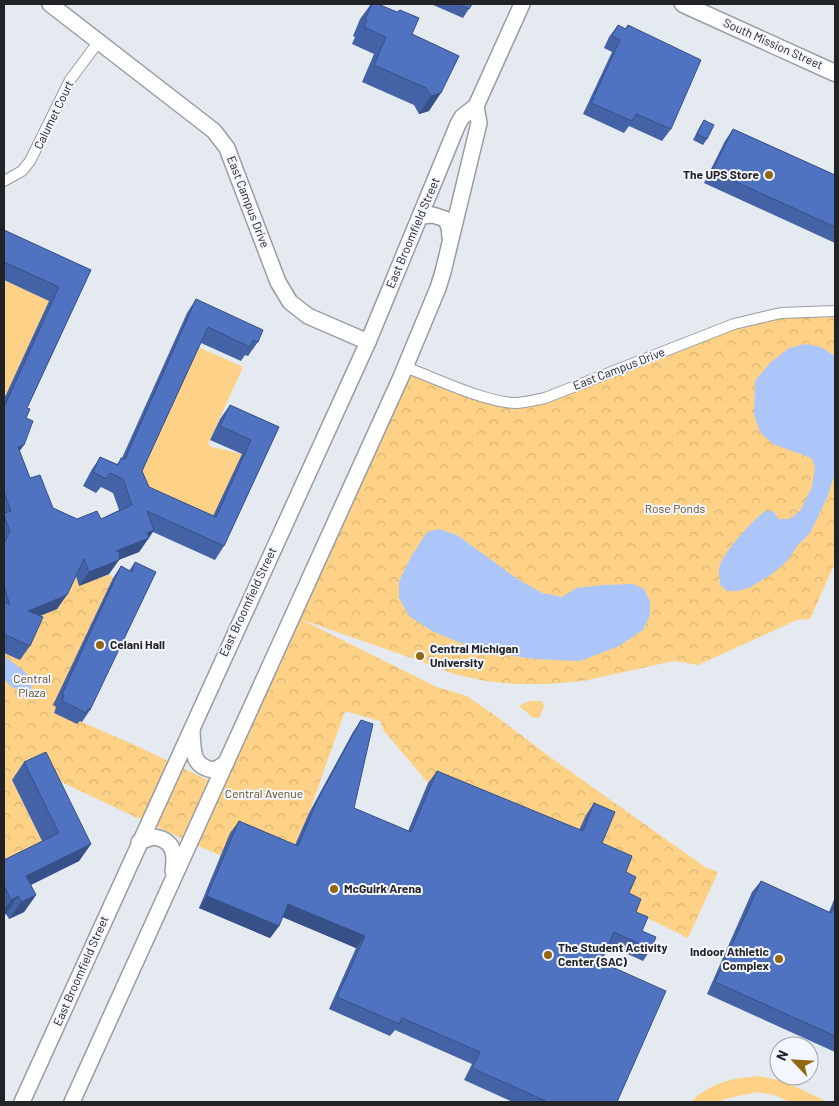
<svg xmlns="http://www.w3.org/2000/svg" width="839" height="1106" viewBox="0 0 839 1106" font-family="Barlow,sans-serif">
  <style>
    .grass { fill: #fdd287 }
    .park { fill: url(#park-crowns) }
    .water { fill: #adc6f9 }
    .lines { fill: none; stroke-linecap: round; stroke-linejoin: round }
    .street-casing { stroke: #999da3; stroke-width: 12 }
    .secondary-casing { stroke: #999da3; stroke-width: 18 }
    .primary-casing { stroke: #999da3; stroke-width: 19 }
    .street { stroke: #fff; stroke-width: 10 }
    .secondary { stroke: #fff; stroke-width: 15 }
    .primary { stroke: #fff; stroke-width: 16 }
    .wall { fill: #4462a6 }
    .shaded-wall { fill: #375087 }
    .building { fill: #4f72c1; stroke: #375087 }
    .poi-dot { fill: #916810; stroke: #f3f6fe; stroke-width: 2 }
    .labels { text-anchor: middle; stroke-width: 4; stroke-linejoin: round; paint-order: stroke }
    .street-label { font-size: 12px; fill: #222326; stroke: #f3f6fe }
    .poi-label { font-size: 12px; font-weight: bold; fill: #222326; stroke: #f3f6fe; text-anchor: start }
    .park-label { font-size: 12px; fill: #624c25; stroke: #f3f6fe }
  </style>
  <defs>
    <pattern id="park-crowns" width="20" height="18" patternUnits="userSpaceOnUse" patternTransform="scale(1.25)"><rect width="20" height="18" fill="#fdd287"/><path d="M2 6a3 3 0 1 1 6 0M12 15a3 3 0 1 1 6 0" fill="none" stroke="#d9b474"/></pattern>
  </defs>
  <rect width="100%" height="100%" fill="#e5e9f0"/>
  <!-- grass -->
  <g class="grass">
    <path d="M4 280 49 301 4 399Z"/>
    <path d="M196 346 243 367 208 444 212 447 242 454 206 531 132 485Z"/>
    <path d="M529 701H542L544 707 539 718 532 717 519 706Z"/>
    <path d="M758 1076 783 1081 828 1102H790L774 1095 757 1092 725 1099 719 1102H691C709 1083 733 1078 758 1076Z"/>
  </g>
  <!-- park -->
  <path class="park" d="M835 311V563L810 619 797 620 698 665 674 661 583 681 548 684H516L486 681 454 674 417 660 300 619 437 687 467 696 493 714 550 757 705 867 718 872 688 938 621 905 428 783 384 731 380 721 345 711 309 813 289 858 221 856 129 814 34 769 12 780 46 850 4 871V651L14 623 75 574 79 585 109 574 113 578 54 705 82 722 139 747 216 784 405 367 494 399 546 398 760 318Z"/>
  <!-- water -->
  <g class="water">
    <path d="M805 344 821 347 835 356V473L827 498 818 517 810 533 798 545 787 561 772 574 749 588 737 591H727L720 585C720 580 719 574 719 569 721 554 753 520 765 511H773L779 519H789L800 511 812 487 815 466 811 458 773 444 760 432 754 415 755 381 770 363 789 348Z"/>
    <path d="M439 529 457 535 519 580 542 593 562 597 576 588 604 585 633 584 644 589 650 601V615L643 630 619 646 580 661 534 659 477 650 432 631 409 616 399 598V581L412 555 427 532Z"/>
    <path d="M4 656 20 668 30 677 32 691 28 695 10 686 4 679Z"/>
  </g>
  <g class="lines">
    <!-- street casing -->
    <g class="street-casing">
      <g id="street">
        <path d="M4 181 22 171 30 161 70 80 99 41"/>
        <path d="M405 367C435 378 484 402 515 403 526 403 535 400 545 398L734 324 781 313 835 311"/>
      </g>
    </g>
    <!-- secondary casing -->
    <g class="secondary-casing">
      <g id="secondary">
        <path d="M50 4 214 131 227 148 230 156 278 282 290 302 308 316 368 342"/>
        <path d="M421 216 433 215 445 219 449 226 450 237"/>
        <path d="M192 730C193 749 191 768 215 770L226 763"/>
        <path d="M139 842 153 837C173 839 176 853 173 871"/>
        <path d="M22 1102 368 342 458 124 462 117 476 106 522 4"/>
        <path d="M72 1102 401 377 438 288 443 272 479 123 476 106"/>
      </g>
    </g>
    <!-- primary casing -->
    <g class="primary-casing">
      <path id="primary" d="M683 4 835 73"/>
    </g>
    <!-- street -->
    <use href="#street" class="street"/>
    <!-- secondary -->
    <use href="#secondary" class="secondary"/>
    <!-- primary -->
    <use href="#primary" class="primary"/>
  </g>
  <!-- wall -->
  <g class="wall">
    <path d="M371 4H378L412 34 459 56 429 111 419 114 414 105 362 82 374 54 352 44 355 37 353 36 360 19Z"/>
    <path d="M431 4H472L463 18Z"/>
    <path d="M618 25 625 29 628 25 671 129 662 141 629 126 624 133 583 114 612 52 604 48 609 37Z"/>
    <path d="M704 120 707 139 703 145 693 140 700 126Z"/>
    <path d="M733 129 835 175V243L704 183 725 141Z"/>
    <path d="M4 230 91 270 27 408 19 451 30 478 53 508 77 519H101L119 510 113 493 101 487 96 493 83 486 91 471 100 457 117 464 122 458 187 313 196 299 258 342 248 356 245 355 241 361 201 343 142 471 149 487 213 516 242 454 210 440 220 419 230 405 279 427 224 546 215 560 153 532 139 552 119 560 109 574 79 586 76 576 57 609 40 616 30 646 20 660 4 653V399L49 301 4 280Z"/>
    <path d="M135 562 90 710 82 722 80 721 77 724 54 713 56 707 53 705 113 578 121 566 129 571Z"/>
    <path d="M361 720 354 808 408 831 428 783 437 771 579 830 586 815 594 803 602 843 626 872 629 893 642 931 651 949 643 961 608 945 601 962 617 1102H513L464 1080 472 1064 395 1030 390 1036 329 1009 356 948 283 917 279 926 270 938 199 908 230 833 239 821 295 845 309 813 353 732Z"/>
    <path d="M24 762 91 844 79 861 31 885 36 895 24 912 9 919 6 914 4 915V860L42 841 12 780Z"/>
    <path d="M761 881 829 912 835 897V1052L707 994 752 892Z"/>
  </g>
  <!-- shaded-wall -->
  <g class="shaded-wall">
    <path d="M441 93 429 111 419 114 431 96Z"/>
    <path d="M24 445 14 459 18 447Z"/>
    <path d="M154 530 139 552 106 564 116 551 147 533Z"/>
    <path d="M119 560 109 574 79 586 89 572Z"/>
    <path d="M67 595 57 609 18 624 28 611Z"/>
    <path d="M91 844 79 861 14 893 26 876Z"/>
    <path d="M36 895 24 912 9 919 21 902Z"/>
    <path d="M18 896 6 914 4 915V910L11 900Z"/>
    <path d="M207 896 279 926 270 938 199 908Z"/>
    <path d="M288 904 365 936 356 948 280 916Z"/>
  </g>
  <!-- building -->
  <g class="building">
    <path d="M372 4H378L397 12 400 10 419 18 412 34 459 56 441 93 431 96 426 88 374 65 386 37 364 27 367 20 365 19Z"/>
    <path d="M457 4H472L469 9Z"/>
    <path d="M618 25 626 29 628 25 701 60 671 129 636 114 632 121 591 103 620 40 612 36Z"/>
    <path d="M704 120 714 125 707 139 697 134Z"/>
    <path d="M733 129 835 175V227L712 171Z"/>
    <path d="M4 230 91 270 27 408 30 409 26 418 33 421 24 445 18 447 30 478 40 475 53 508 77 519 97 511 101 519 132 505 123 479 110 473 106 479 93 472 100 457 118 465 121 458 125 459 196 299 263 330 258 342 253 340 250 347 208 327 142 471 149 487 216 517 251 440 220 426 230 405 279 427 224 546 147 511 154 530 147 533 149 538 116 551 120 552 119 560 89 572 84 559 67 595 28 611 43 617 30 646 4 634V602L10 605 4 587V544L10 531 4 516V513L11 511 4 492V407L59 287 4 262Z"/>
    <path d="M135 562 156 572 90 710 88 709 86 713 62 701 64 695 62 694 121 566 132 572Z"/>
    <path d="M361 720 373 724 354 808 411 832 437 771 583 831 594 803 615 812 602 843 632 856 626 872 636 877 629 893 641 899 636 912 648 917 642 931 656 937 651 949 614 932 601 962 666 991 617 1102H548L472 1068 480 1052 402 1018 399 1024 337 997 365 936 288 904 279 926 207 896 239 821 298 846 317 801Z"/>
    <path d="M46 752 91 844 26 876 36 895 21 902 18 896 11 900 4 885V860L59 833 24 762Z"/>
    <path d="M761 881 831 913 835 904V1036L715 982Z"/>
  </g>
  <!-- markers -->
  <g class="poi-dot">
    <circle cx="769" cy="175" r="5"/>
    <circle cx="100" cy="645" r="5"/>
    <circle cx="420" cy="656" r="5"/>
    <circle cx="334" cy="889" r="5"/>
    <circle cx="548" cy="955" r="5"/>
    <circle cx="779" cy="959" r="5"/>
  </g>
  <g class="labels">
    <!-- street labels -->
    <g class="street-label">
      <text transform="translate(773 44) rotate(24)" y="4">South Mission Street</text>
      <text transform="translate(54 115) rotate(-64)" y="4">Calumet Court</text>
      <text transform="translate(248 202) rotate(69)" y="4">East Campus Drive</text>
      <text transform="translate(413 233) rotate(-67)" y="4">East Broomfield Street</text>
      <text transform="translate(619 369) rotate(-21)" y="4">East Campus Drive</text>
      <text transform="translate(248 602) rotate(-65)" y="4">East Broomfield Street</text>
      <text transform="translate(81 971) rotate(-66)" y="4">East Broomfield Street</text>
    </g>
    <!-- poi labels -->
    <g class="poi-label">
      <text x="759" y="179" text-anchor="end">The UPS Store</text>
      <text x="110" y="649">Celani Hall</text>
      <text x="430" y="653">Central Michigan<tspan x="430" dy="14">University</tspan></text>
      <text x="344" y="893">McGuirk Arena</text>
      <text x="558" y="952">The Student Activity<tspan x="558" dy="14">Center (SAC)</tspan></text>
      <text x="769" y="956" text-anchor="end">Indoor Athletic<tspan x="769" dy="14">Complex</tspan></text>
    </g>
    <!-- park labels -->
    <g class="park-label">
      <text x="675" y="513">Rose Ponds</text>
      <text x="32" y="683">Central<tspan x="32" dy="14">Plaza</tspan></text>
      <text x="264" y="798">Central Avenue</text>
    </g>
  </g>
  <!-- border -->
  <rect width="839" height="1106" fill="none" stroke="#222326" stroke-width="10"/>
  <!-- north arrow -->
  <g transform="translate(794 1061) rotate(295)"><circle r="24" fill="#f3f6fe" stroke="#9fa2a8"/>
  <path d="M0-4L9 19L0 12L-9 19Z" fill="#916810"/>
  <text y="-8" font-size="14" font-weight="bold" text-anchor="middle" fill="#222326">N</text>
  </g>
</svg>
